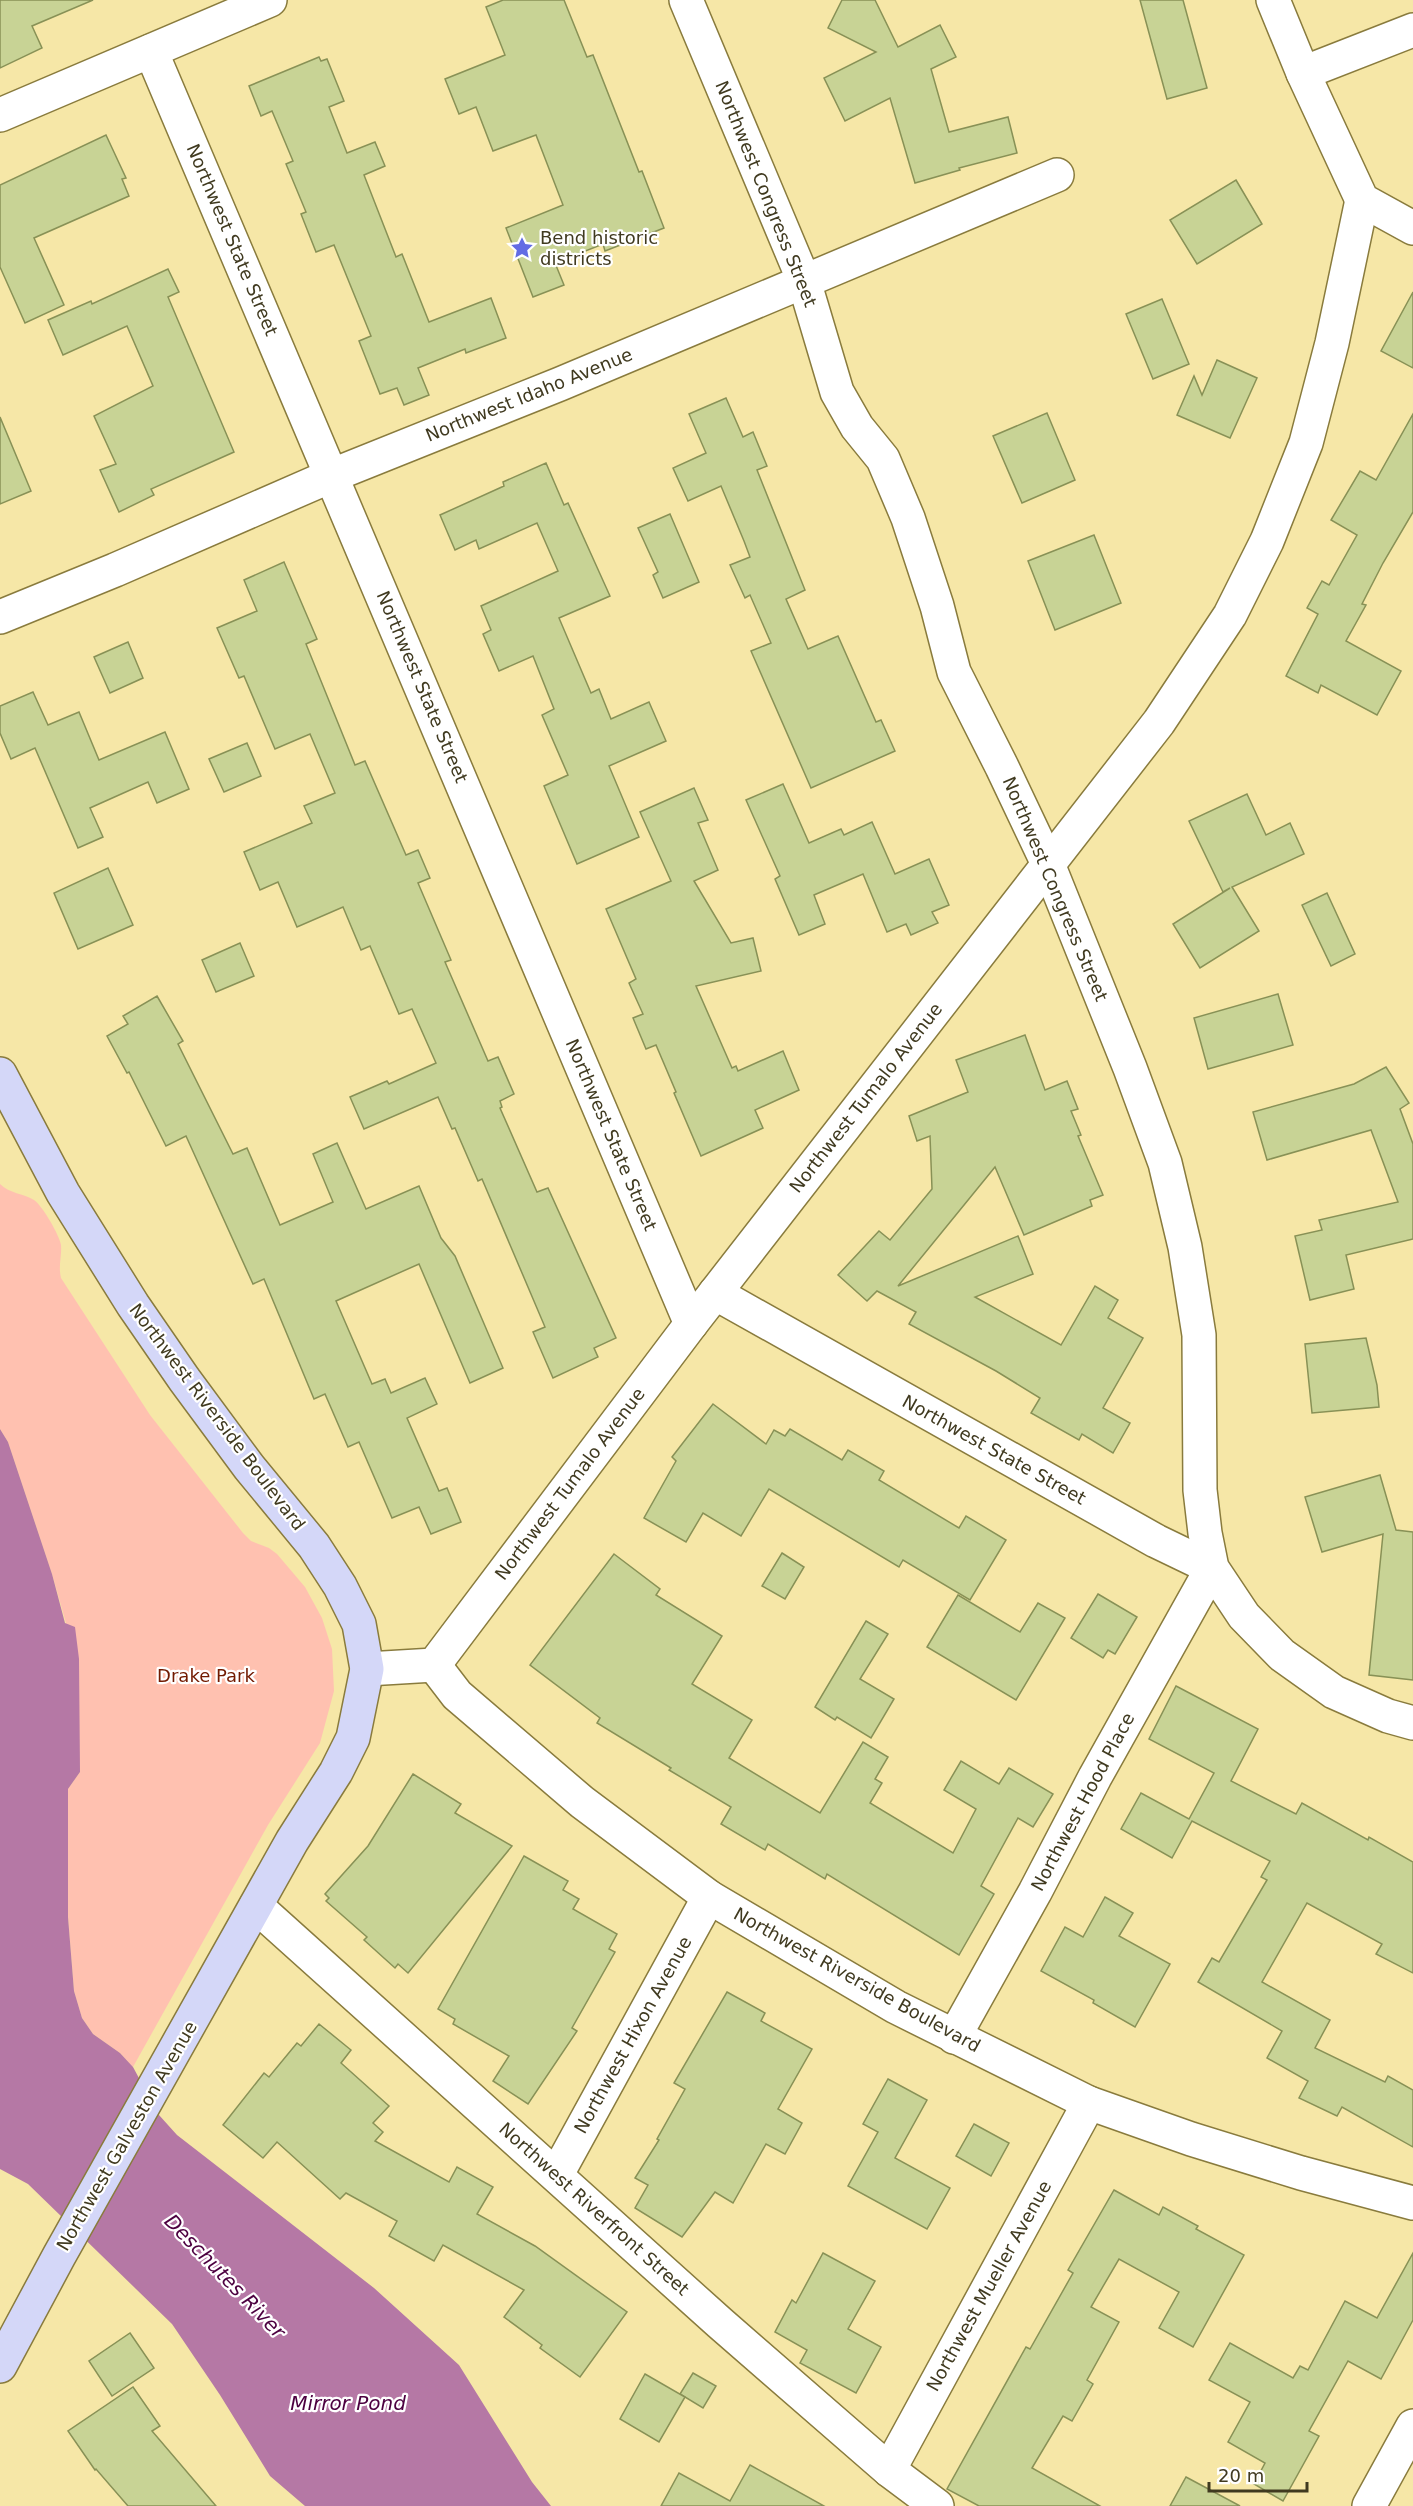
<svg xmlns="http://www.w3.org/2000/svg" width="1413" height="2506" viewBox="0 0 1413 2506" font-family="'DejaVu Sans',sans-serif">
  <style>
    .green { fill: #ffc1b0 }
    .water { fill: #b578a5 }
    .building { fill: #c8d395; stroke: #889156; stroke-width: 1.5 }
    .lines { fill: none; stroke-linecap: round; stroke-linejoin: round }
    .street-casing { stroke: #897b3d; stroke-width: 36 }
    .secondary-casing { stroke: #897b3d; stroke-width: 36 }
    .street { stroke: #fff; stroke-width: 33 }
    .secondary { stroke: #d4d7f8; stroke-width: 33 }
    .labels { text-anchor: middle; stroke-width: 4.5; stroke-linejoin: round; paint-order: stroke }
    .street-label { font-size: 18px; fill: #403a20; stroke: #fff }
    .poi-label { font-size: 18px; fill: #403a20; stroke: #fff; text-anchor: start }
    .park-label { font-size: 18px; fill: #721a00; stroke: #fff }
    .water-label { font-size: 20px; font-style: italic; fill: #4c0040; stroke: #fff }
  </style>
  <rect width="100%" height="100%" fill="#f6e7a7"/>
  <!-- green -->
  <path class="green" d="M0 1184C10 1194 23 1193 34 1200 42 1205 60 1236 61 1245 62 1256 58 1266 61 1278L150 1415 243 1533 251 1541 269 1548 277 1554 305 1587 322 1618 332 1649 334 1691 320 1743 268 1825 133 2067 120 2053 93 2034 82 2018 74 1991 68 1917V1789L80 1772 66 1623 52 1574 8 1442 0 1429Z"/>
  <!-- water -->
  <path class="water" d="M0 1429 8 1442 52 1574 65 1623 75 1627 79 1659 80 1772 68 1789V1917L74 1991 82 2018 93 2034 120 2053 133 2067 140 2080 141 2095 177 2135 374 2288 459 2365 532 2482 551 2506H305L270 2476 220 2395 172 2324 28 2184 0 2169Z"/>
  <!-- building -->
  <g class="building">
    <path d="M0 0H93L32 26 42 48 0 68Z"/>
    <path d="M503 0H564L587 57 593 55 639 172 642 171 664 228 605 251 603 244 555 263 564 285 533 297 506 228 563 205 536 135 493 151 476 107 459 114 445 79 505 55 486 7Z"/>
    <path d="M842 0H875L898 47 940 25 956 57 931 69 949 132 1008 117 1017 153 959 168 960 170 915 183 890 98 845 121 824 78 876 52 828 28Z"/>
    <path d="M1140 0H1183L1207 88 1167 99Z"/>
    <path d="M319 57 321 61 327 59 344 101 329 107 347 153 375 142 385 166 364 175 396 257 402 254 429 322 491 298 506 338 466 353 465 349 418 368 429 395 404 405 397 388 380 394 359 341 371 336 334 245 316 252 301 214 306 212 286 164 293 161 272 111 261 116 249 86Z"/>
    <path d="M106 135 126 178 122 179 129 196 34 238 64 305 25 323 0 267V185Z"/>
    <path d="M1236 180 1262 224 1197 264 1170 220Z"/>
    <path d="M168 269 179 292 168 297 234 452 151 489 154 495 119 512 100 470 116 464 94 416 153 386 127 326 63 355 48 320 91 301 92 304Z"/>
    <path d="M1413 292V368L1381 351Z"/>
    <path d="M1162 299 1189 364 1153 379 1126 314Z"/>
    <path d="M1217 360 1257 378 1230 438 1177 415 1194 376 1202 395Z"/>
    <path d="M726 398 743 437 753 432 767 466 757 470 805 590 786 599 808 649 838 636 876 722 881 720 895 751 811 788 751 651 771 643 750 595 745 598 730 565 750 557 744 541 721 486 688 501 673 468 706 453 689 414Z"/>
    <path d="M1047 413 1075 480 1022 503 993 436Z"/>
    <path d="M1413 414V512L1383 563 1362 604 1366 605 1346 641 1401 671 1377 715 1321 685 1318 693 1286 676 1318 614 1307 608 1322 581 1329 585 1357 535 1331 520 1360 471 1376 480Z"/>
    <path d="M0 417 31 491 0 504Z"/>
    <path d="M546 463 564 505 568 503 610 596 559 618 591 693 599 689 611 719 649 702 666 741 609 766 639 837 577 864 544 786 568 775 542 715 554 709 533 656 499 671 483 634 491 630 481 606 558 571 537 523 479 549 476 540 455 550 440 515 504 486 503 482Z"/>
    <path d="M670 514 699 582 663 598 653 575 658 572 638 528Z"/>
    <path d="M1094 535 1121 603 1055 630 1028 561Z"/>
    <path d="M284 562 317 639 306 644 355 765 365 761 406 855 418 850 430 878 418 883 451 960 445 962 488 1061 498 1057 514 1094 500 1101 502 1107 500 1108 537 1192 548 1188 616 1338 594 1348 598 1357 553 1378 533 1332 545 1327 482 1179 478 1181 455 1128 452 1129 438 1097 364 1129 350 1097 387 1081 389 1084 436 1063 412 1009 399 1014 370 946 361 950 343 907 297 927 278 882 260 890 244 852 312 823 304 806 335 793 310 734 275 749 244 676 239 678 217 628 257 611 244 580Z"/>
    <path d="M128 642 143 678 110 693 94 657Z"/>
    <path d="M33 692 48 725 79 712 99 760 165 732 189 789 157 803 148 782 90 808 103 837 78 848 35 748 11 759 0 733V706Z"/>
    <path d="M247 743 261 776 224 792 209 759Z"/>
    <path d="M783 784 809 843 841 829 844 835 872 822 895 874 929 859 949 905 932 912 938 923 911 935 906 924 887 932 863 874 814 895 825 924 799 935 775 879 780 876 746 800Z"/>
    <path d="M694 788 708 820 698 823 718 870 694 881 731 943 753 938 761 971 696 986 732 1068 736 1066 738 1071 783 1051 799 1090 755 1110 763 1128 701 1156 674 1093 676 1092 656 1045 646 1049 633 1018 643 1014 629 983 636 979 606 909 671 881 640 812Z"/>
    <path d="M1247 794 1266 835 1290 823 1304 854 1232 887 1259 931 1200 968 1173 924 1230 888 1223 892 1189 821Z"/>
    <path d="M108 868 133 925 78 949 54 893Z"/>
    <path d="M1327 893 1355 954 1331 966 1302 905Z"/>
    <path d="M240 943 254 976 216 992 202 960Z"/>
    <path d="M1278 994 1293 1045 1208 1069 1194 1018Z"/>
    <path d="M157 996 183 1041 178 1044 233 1154 247 1148 280 1225 333 1202 313 1154 337 1143 366 1209 419 1186 441 1238 455 1256 503 1368 470 1383 419 1264 336 1301 372 1384 385 1379 391 1393 425 1378 437 1404 407 1418 439 1491 447 1488 461 1522 431 1534 419 1507 392 1518 359 1442 348 1447 325 1394 314 1399 264 1279 253 1284 186 1136 166 1146 129 1072 127 1073 107 1036 128 1024 123 1016Z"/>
    <path d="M1025 1035 1045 1090 1067 1081 1078 1109 1071 1111 1081 1135 1078 1136 1103 1195 1090 1200 1092 1206 1024 1235 995 1167 898 1286 1018 1236 1033 1274 975 1297 1061 1345 1095 1286 1118 1300 1108 1318 1143 1338 1103 1408 1130 1423 1113 1453 1082 1434 1079 1440 1031 1413 1040 1398 996 1371 909 1324 916 1312 877 1291 867 1301 838 1275 879 1231 890 1240 932 1189 930 1136 917 1141 909 1116 968 1092 956 1060Z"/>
    <path d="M1386 1067 1409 1103 1400 1109 1413 1144V1239L1346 1255 1354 1289 1310 1300 1295 1236 1322 1230 1319 1220 1398 1202 1371 1130 1267 1160 1253 1112 1354 1084Z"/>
    <path d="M1366 1338 1377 1385 1379 1407 1312 1413 1305 1344Z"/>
    <path d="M713 1404 766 1444 774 1430 785 1436 790 1429 842 1460 848 1450 884 1471 879 1480 959 1528 966 1516 1006 1540 970 1600 903 1560 899 1567 769 1489 741 1536 703 1513 686 1542 644 1518 676 1461 672 1457Z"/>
    <path d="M1380 1475 1396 1530 1413 1532V1680L1369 1675 1383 1534 1322 1552 1305 1497Z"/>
    <path d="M782 1553 804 1567 785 1599 762 1586Z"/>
    <path d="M614 1554 660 1589 656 1595 722 1636 692 1684 752 1720 729 1758 820 1813 863 1742 888 1757 875 1779 882 1783 870 1803 953 1853 976 1809 944 1790 961 1761 999 1784 1009 1768 1053 1794 1033 1827 1018 1818 981 1886 994 1894 959 1955 827 1874 825 1879 768 1844 765 1850 721 1824 731 1807 669 1770 671 1768 597 1723 600 1718 530 1665Z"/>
    <path d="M1098 1594 1137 1617 1115 1654 1108 1650 1103 1658 1071 1638Z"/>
    <path d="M958 1595 1020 1632 1038 1603 1065 1618 1016 1700 927 1647Z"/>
    <path d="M866 1621 888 1634 860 1679 894 1699 871 1738 837 1717 835 1720 815 1707Z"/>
    <path d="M1176 1686 1258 1729 1231 1781 1296 1814 1302 1803 1368 1840 1369 1837 1413 1862V1973L1376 1954 1382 1944 1307 1903 1262 1982 1330 2020 1315 2048 1385 2082 1388 2076 1413 2090V2147L1342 2107 1337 2116 1299 2098 1308 2081 1267 2058 1282 2031 1198 1982 1212 1958 1219 1962 1267 1880 1261 1877 1270 1861 1192 1821 1172 1858 1121 1829 1141 1793 1189 1819 1214 1773 1149 1739Z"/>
    <path d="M413 1774 461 1804 455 1813 512 1846 408 1973 398 1964 395 1968 364 1940 367 1937 326 1901 329 1898 325 1894 368 1846Z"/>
    <path d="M524 1856 568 1881 563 1890 579 1899 573 1909 617 1934 609 1949 615 1952 572 2028 577 2031 528 2104 493 2081 509 2056 453 2024 455 2019 438 2009Z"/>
    <path d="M1105 1897 1133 1913 1119 1936 1170 1964 1135 2027 1093 2003 1094 2000 1041 1971 1065 1927 1083 1937Z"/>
    <path d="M727 1992 765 2013 761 2021 812 2049 778 2109 802 2123 785 2154 766 2144 733 2203 715 2192 682 2237 635 2208 648 2185 635 2178 659 2140 657 2139 685 2089 674 2083Z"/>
    <path d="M319 2024 351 2050 341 2063 389 2106 373 2123 383 2132 375 2141 449 2182 457 2167 493 2187 477 2214 535 2246 627 2312 580 2377 540 2348 542 2345 504 2317 524 2290 443 2245 434 2261 389 2236 397 2221 346 2193 340 2199 277 2142 263 2158 223 2125 264 2073 269 2077 297 2043 301 2046Z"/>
    <path d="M888 2079 927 2100 895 2158 950 2188 927 2229 848 2186 878 2132 863 2124Z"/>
    <path d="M974 2124 1009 2143 991 2176 956 2156Z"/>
    <path d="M1114 2190 1159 2215 1163 2207 1198 2226 1196 2229 1244 2255 1193 2347 1159 2328 1179 2292 1119 2259 1091 2307 1119 2322 1087 2380 1093 2384 1072 2421 1063 2416 1032 2468 1100 2506H979L947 2489 1026 2347 1030 2349 1073 2273 1068 2270Z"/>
    <path d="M823 2253 875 2281 848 2329 881 2347 856 2393 800 2363 807 2350 775 2332 792 2300 796 2303Z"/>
    <path d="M1413 2253V2320L1381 2379 1348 2361 1309 2431 1319 2436 1283 2501 1254 2484 1265 2463 1228 2442 1250 2402 1209 2380 1230 2343 1293 2378 1300 2366 1308 2370 1345 2301 1377 2318Z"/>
    <path d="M130 2333 154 2368 112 2396 89 2361Z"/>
    <path d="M693 2373 716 2386 703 2408 680 2394Z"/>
    <path d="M645 2374 685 2397 659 2442 620 2419Z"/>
    <path d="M133 2387 160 2426 152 2431 216 2506H128L96 2469 95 2470 68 2431Z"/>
    <path d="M750 2465 824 2506H661L679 2473 730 2501Z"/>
    <path d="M1186 2477 1240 2506H1170Z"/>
  </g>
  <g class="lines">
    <!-- street casing -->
    <g class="street-casing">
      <g id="street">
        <path d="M686 0 804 281 837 392 857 427 883 459 908 518 937 606 954 672 1002 767 1048 864 1130 1068 1165 1163 1185 1247 1199 1335 1200 1490 1205 1533 1212 1568 1244 1616 1282 1655 1334 1692 1388 1716 1413 1723"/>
        <path d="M1273 0 1303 73 1362 200 1413 228"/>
        <path d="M151 51 691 1324"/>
        <path d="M1303 73 1413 30"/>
        <path d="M0 115 270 0"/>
        <path d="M0 617 115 570 333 475 560 384 1057 175"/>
        <path d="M715 1293 1156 1541 1212 1568 1095 1777 1035 1892 954 2037"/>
        <path d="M434 1665 457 1695 582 1802 709 1897 896 2007 1089 2103 1191 2139 1301 2173 1413 2203"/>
        <path d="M367 1669 434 1665 691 1324 1159 722 1230 615 1267 541 1306 443 1332 343 1362 200"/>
        <path d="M256 1906 720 2323 889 2470 937 2506"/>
        <path d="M557 2174 709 1897"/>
        <path d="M889 2470 1089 2103"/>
        <path d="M1369 2506 1413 2426"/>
      </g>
    </g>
    <!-- secondary casing -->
    <g class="secondary-casing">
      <path id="secondary" d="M0 1074 63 1193 133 1305 184 1379 249 1467 314 1546 340 1586 359 1624 367 1669 353 1738 336 1772 292 1841 59 2256 0 2366"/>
    </g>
    <!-- street -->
    <use href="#street" class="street"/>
    <!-- secondary -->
    <use href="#secondary" class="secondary"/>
  </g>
  <!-- icons -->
  <defs>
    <g id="sight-bare" transform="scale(1.8)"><path d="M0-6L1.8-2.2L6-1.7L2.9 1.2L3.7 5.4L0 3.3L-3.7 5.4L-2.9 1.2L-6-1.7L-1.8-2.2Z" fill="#636ce4" stroke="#fff" stroke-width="2.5" paint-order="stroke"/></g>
  </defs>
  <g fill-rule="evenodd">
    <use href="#sight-bare" x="522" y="248"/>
  </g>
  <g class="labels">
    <!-- street labels -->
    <g class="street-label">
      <text transform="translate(766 194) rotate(68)" y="6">Northwest Congress Street</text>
      <text transform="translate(232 240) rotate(67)" y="6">Northwest State Street</text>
      <text transform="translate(529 395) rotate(-22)" y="6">Northwest Idaho Avenue</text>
      <text transform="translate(422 687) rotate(67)" y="6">Northwest State Street</text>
      <text transform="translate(1055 889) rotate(67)" y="6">Northwest Congress Street</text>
      <text transform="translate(866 1098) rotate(-52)" y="6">Northwest Tumalo Avenue</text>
      <text transform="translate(611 1135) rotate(67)" y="6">Northwest State Street</text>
      <text transform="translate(217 1417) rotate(53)" y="6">Northwest Riverside Boulevard</text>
      <text transform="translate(994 1450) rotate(29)" y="6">Northwest State Street</text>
      <text transform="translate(570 1484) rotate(-53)" y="6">Northwest Tumalo Avenue</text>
      <text transform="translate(1083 1802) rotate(-62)" y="6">Northwest Hood Place</text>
      <text transform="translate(857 1980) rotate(29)" y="6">Northwest Riverside Boulevard</text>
      <text transform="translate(633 2035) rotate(-61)" y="6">Northwest Hixon Avenue</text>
      <text transform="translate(127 2136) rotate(-60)" y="6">Northwest Galveston Avenue</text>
      <text transform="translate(594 2209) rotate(42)" y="6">Northwest Riverfront Street</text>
      <text transform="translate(989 2286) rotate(-61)" y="6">Northwest Mueller Avenue</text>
    </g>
    <!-- poi labels -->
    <g class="poi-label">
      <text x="540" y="244">Bend historic<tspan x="540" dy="21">districts</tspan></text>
    </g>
    <!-- park labels -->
    <g class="park-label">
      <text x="206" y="1682">Drake Park</text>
    </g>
    <!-- water labels -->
    <g class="water-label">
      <text transform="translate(225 2276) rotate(46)" y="7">Deschutes River</text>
      <text x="348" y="2410">Mirror Pond</text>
    </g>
  </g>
  <!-- scale -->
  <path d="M1209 2482v9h98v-9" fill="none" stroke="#403a20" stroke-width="3"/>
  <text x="1218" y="2482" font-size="18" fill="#403a20" stroke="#ffffff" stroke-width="4.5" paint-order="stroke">20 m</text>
</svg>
